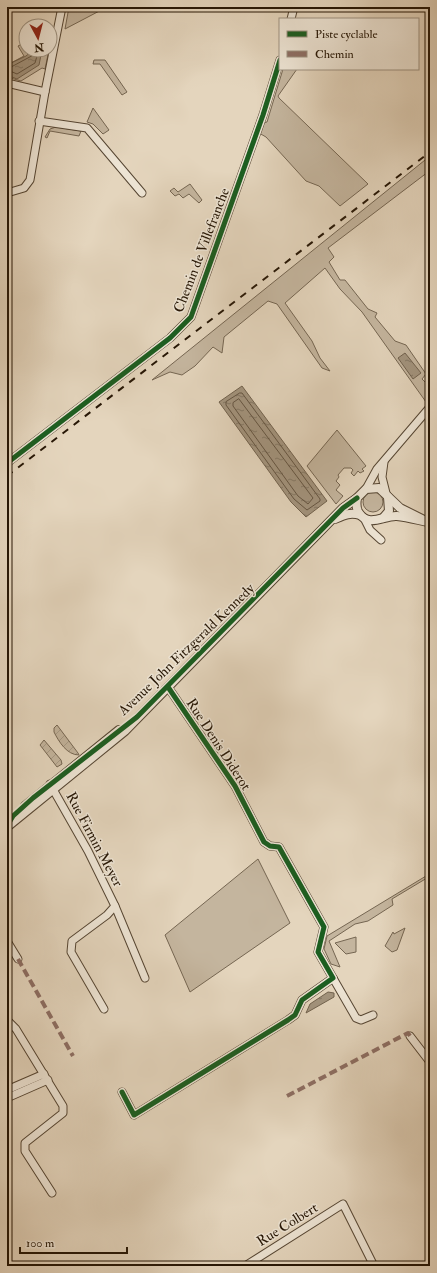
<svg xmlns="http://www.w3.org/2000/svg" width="437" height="1273" viewBox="0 0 437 1273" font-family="'IM FELL Double Pica',serif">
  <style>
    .green { fill: #c4b59e; stroke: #756652 }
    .garden { fill: url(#garden-furrows); stroke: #756652 }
    .water { fill: url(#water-ripples); stroke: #71624e }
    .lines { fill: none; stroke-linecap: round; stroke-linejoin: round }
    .shore { stroke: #645542; stroke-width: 1 }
    .minor-casing { stroke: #564633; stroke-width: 9 }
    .tertiary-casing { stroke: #564633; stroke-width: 10 }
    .minor { stroke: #ede4d4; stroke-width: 7 }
    .tertiary { stroke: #ede4d4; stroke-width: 8 }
    .rail { stroke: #261605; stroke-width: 2; stroke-dasharray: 7 7; stroke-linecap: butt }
    .quiet { stroke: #8d6e63; stroke-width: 4; stroke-dasharray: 8 4; stroke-linecap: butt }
    .cycleway-casing { stroke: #ede4d4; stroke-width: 8 }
    .cycleway { stroke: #1b5e20; stroke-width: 5 }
    .labels { text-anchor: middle; stroke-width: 3; stroke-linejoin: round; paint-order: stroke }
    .street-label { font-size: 14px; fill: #261605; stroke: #ede4d4 }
  </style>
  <defs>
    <pattern id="garden-furrows" width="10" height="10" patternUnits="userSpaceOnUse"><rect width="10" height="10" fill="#c4b59e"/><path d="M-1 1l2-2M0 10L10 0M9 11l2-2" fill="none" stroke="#a89b87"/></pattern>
    <pattern id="water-ripples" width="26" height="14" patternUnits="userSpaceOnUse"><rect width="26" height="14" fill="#a3947e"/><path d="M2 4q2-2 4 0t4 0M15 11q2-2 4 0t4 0" fill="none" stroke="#857865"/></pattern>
  </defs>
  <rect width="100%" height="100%" fill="#e4d5bd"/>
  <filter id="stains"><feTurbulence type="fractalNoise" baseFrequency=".005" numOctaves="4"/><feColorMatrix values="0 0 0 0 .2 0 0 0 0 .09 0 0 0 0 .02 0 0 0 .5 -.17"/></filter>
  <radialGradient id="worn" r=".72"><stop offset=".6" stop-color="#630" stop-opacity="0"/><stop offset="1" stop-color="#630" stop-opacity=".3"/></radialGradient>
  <!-- green -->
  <g class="green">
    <path d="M69 7H84L85 9 88 7H107L65 29Z"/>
    <path d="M26 42V50H49L45 69 42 68 21 81 7 77V65L24 56 18 46Z"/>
    <path d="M94 60H105L127 92 122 95 100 64H93Z"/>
    <path d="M283 69H297L278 96 279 98 368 184 340 206 319 186 306 181 266 137 259 133 263 123 267 122Z"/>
    <path d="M93 108 109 130 103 134 93 124 87 122Z"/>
    <path d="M56 127 81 131 79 136 50 131 47 138 45 137 50 129Z"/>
    <path d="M430 156V170L428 172 328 248 334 257 329 262 340 280H345L368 309 377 313 375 317 395 341 406 345 426 374 422 379 426 383 430 382V393H427L430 397 426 402 362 312 340 289 325 268 285 303 312 341 320 358 330 371 322 368 277 304 268 301 224 337 222 353 213 347 195 366 182 375 170 372 152 380Z"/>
    <path d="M190 184 202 200 199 203 189 194 183 198 179 194 175 196 170 191 174 188 178 192Z"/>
    <path d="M337 430 366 466 362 469 364 471 360 473 358 471 354 476 351 473 353 470 351 468H344L338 475 339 477 336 481 340 485 336 490 343 496 336 504 307 466Z"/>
    <circle cx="373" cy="502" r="10"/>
    <path d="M258 859 290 923 190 992 165 935Z"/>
    <path d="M426 876 427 878 392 899 393 905 368 921 355 924 329 941 340 967 331 964 324 949 327 936Z"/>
    <path d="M405 928 397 950 392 952 385 946 393 932 394 934Z"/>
    <path d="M356 937V952L346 954 335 943Z"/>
  </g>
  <!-- garden -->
  <g class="garden">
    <path d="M57 725 78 753 79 755C67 755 59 742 54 732V728Z"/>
    <path d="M44 740 61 760 62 764 57 767 40 745Z"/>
  </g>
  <!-- water -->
  <g class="water">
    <path d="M33 50H42L39 65 17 79 7 75V65L26 56Z"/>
    <path d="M405 353 421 373 413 379 398 358Z"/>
    <path d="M242 386 327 501 306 517 291 502 219 402Z"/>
    <path d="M328 992 334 993V997L306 1013 310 1004Z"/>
  </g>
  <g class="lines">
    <!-- shore -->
    <g class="shore">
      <path d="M34 55 37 56 35 63 17 74 10 71V68Z"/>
      <path d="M240 393H242L320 499V501L307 510 294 499 226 405V402Z"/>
      <path d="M239 399 313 498 308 504 298 496 233 406V403Z"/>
    </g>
    <!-- minor casing -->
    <g class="minor-casing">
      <g id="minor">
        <path d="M291 19 294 7"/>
        <path d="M7 83 45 92"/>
        <path d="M39 121 87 128 142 193"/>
        <path d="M7 193 24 188 30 180 45 92 62 7"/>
        <path d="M384 462 382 477 386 493"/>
        <path d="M7 463 170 338 191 317 263 115 280 60"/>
        <path d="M366 489 377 469 430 407"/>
        <path d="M364 518 370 530 381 540"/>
        <path d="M50 784 88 851 115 906 107 915 72 941 71 952 104 1009"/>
        <path d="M115 906 145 978"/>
        <path d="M7 941 18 959"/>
        <path d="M333 978 356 1018 361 1020 373 1015"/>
        <path d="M7 1022H9L16 1029 63 1106V1113L25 1143V1151L52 1193"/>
        <path d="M410 1036 430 1062"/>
        <path d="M7 1090 44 1074"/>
        <path d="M122 1092 134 1115 288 1020 295 1015 302 1000 333 978 318 952 324 927 279 847 270 846 264 842 235 786 168 687"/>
        <path d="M7 1098 48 1080"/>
        <path d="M245 1266 343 1204 374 1266"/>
      </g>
    </g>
    <!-- tertiary casing -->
    <g class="tertiary-casing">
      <g id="tertiary">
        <path d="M383 518 389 511 388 497"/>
        <path d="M335 519C344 515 350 512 360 515"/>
        <path d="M428 522 400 508 379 488 366 489 357 498C356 504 356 509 359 513 369 528 384 515 397 516 407 517 418 520 428 522L430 523"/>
        <path d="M25 806 119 730"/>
        <path d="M7 827 125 731 343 508 357 498"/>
      </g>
    </g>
    <!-- minor -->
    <use href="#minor" class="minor"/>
    <!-- tertiary -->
    <use href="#tertiary" class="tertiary"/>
    <!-- rail -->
    <path class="rail" d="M7 476 430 152"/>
    <!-- quiet -->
    <g class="quiet">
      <path d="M18 959 73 1056"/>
      <path d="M287 1096 408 1033 410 1036"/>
    </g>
    <!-- cycleway casing -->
    <g class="cycleway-casing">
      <g id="cycleway">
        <path d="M7 463 170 338 191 317 263 115 280 60"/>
        <path d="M7 826 13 816 33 798 137 717 343 508 357 498"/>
        <path d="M122 1092 134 1115 288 1020 295 1015 302 1000 333 978 318 952 324 927 279 847 270 846 264 842 235 786 168 687"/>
      </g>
    </g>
    <!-- cycleway -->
    <use href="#cycleway" class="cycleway"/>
  </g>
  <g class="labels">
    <!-- street labels -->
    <g class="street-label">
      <text transform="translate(201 250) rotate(-69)" y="5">Chemin de Villefranche</text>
      <text transform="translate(186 649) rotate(-44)" y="5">Avenue John Fitzgerald Kennedy</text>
      <text transform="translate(219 744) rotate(57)" y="5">Rue Denis Diderot</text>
      <text transform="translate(95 839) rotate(62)" y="5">Rue Firmin Meyer</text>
      <text transform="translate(287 1224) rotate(-32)" y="5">Rue Colbert</text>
    </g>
  </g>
  <!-- margin -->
  <rect width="437" height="1273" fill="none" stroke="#e4d5bd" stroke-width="24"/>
  <rect x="8" y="8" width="421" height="1257" fill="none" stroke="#261605" stroke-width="2"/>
  <rect x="12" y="12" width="413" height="1249" fill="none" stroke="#261605"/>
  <!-- legend -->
  <rect x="279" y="18" width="140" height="52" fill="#ede4d4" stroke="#9d9281"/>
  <rect x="287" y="31" width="20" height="6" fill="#1b5e20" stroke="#9d9281"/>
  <text x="315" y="38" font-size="12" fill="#261605">Piste cyclable</text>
  <rect x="287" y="51" width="20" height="6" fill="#8d6e63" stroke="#9d9281"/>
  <text x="315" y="58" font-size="12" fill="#261605">Chemin</text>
  <!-- north arrow -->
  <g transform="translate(38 38) rotate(173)"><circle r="19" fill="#ede4d4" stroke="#9d9281"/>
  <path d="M0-3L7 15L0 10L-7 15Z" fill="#8f2418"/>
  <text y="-6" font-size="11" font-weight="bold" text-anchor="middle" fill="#261605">N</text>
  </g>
  <!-- scale -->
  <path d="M20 1247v6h107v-6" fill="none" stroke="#261605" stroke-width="2"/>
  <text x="26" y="1247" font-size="12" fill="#261605" stroke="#ede4d4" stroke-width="3" paint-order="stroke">100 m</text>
  <rect width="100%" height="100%" filter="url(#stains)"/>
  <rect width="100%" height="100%" fill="url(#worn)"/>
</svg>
